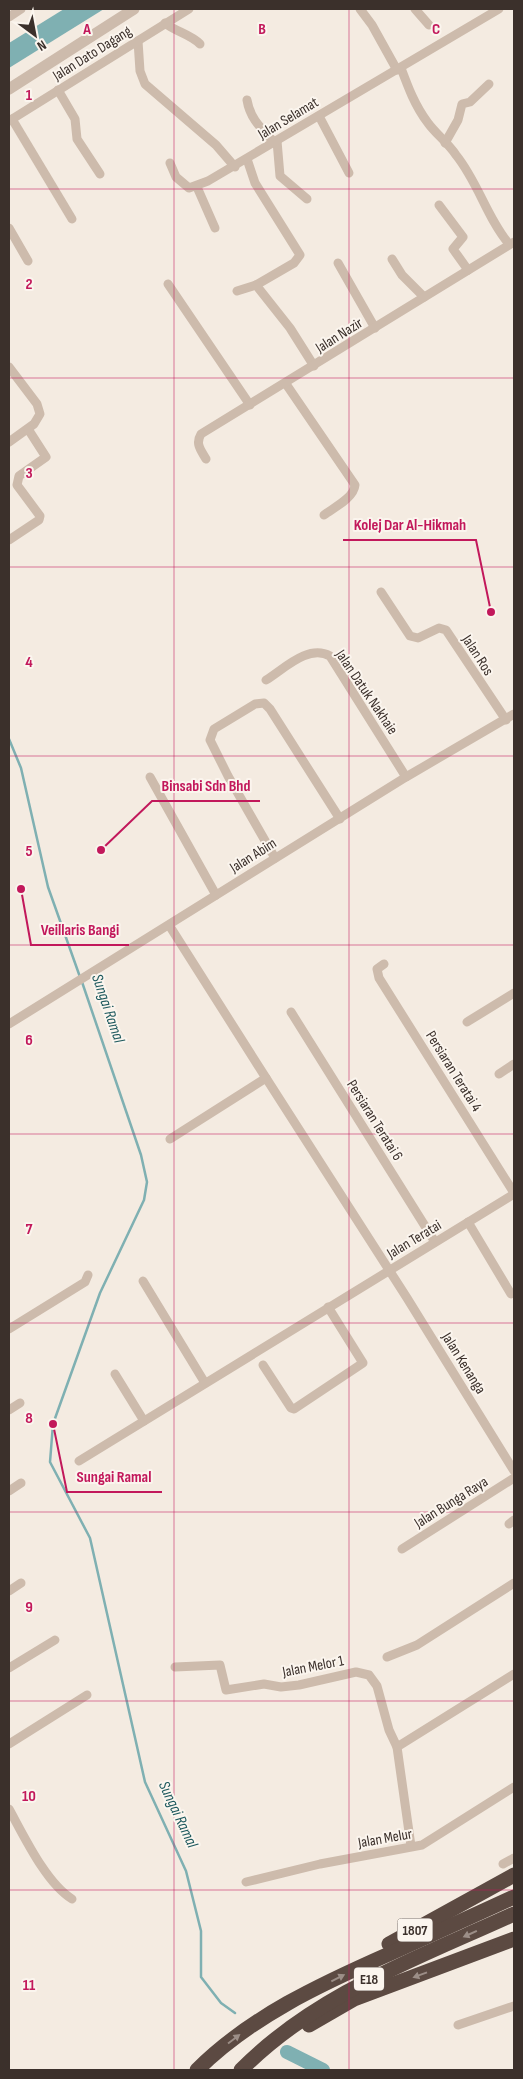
<svg xmlns="http://www.w3.org/2000/svg" width="523" height="2079" viewBox="0 0 523 2079" font-family="'Sofia Sans Condensed',sans-serif">
  <style>
    .water { fill: #7fb0b2 }
    .lines { fill: none; stroke-linecap: round; stroke-linejoin: round }
    .stream { stroke: #7fb0b2; stroke-width: 2.5 }
    .river { stroke: #7fb0b2; stroke-width: 14 }
    .minor { stroke: #cdbbac; stroke-width: 9 }
    .tertiary { stroke: #cdbbac; stroke-width: 11 }
    .motorway { stroke: #5c4a42; stroke-width: 15 }
    .oneway { fill: #9c8e87 }
    .grid { fill: none; stroke: #c2185b; stroke-width: 1; stroke-opacity: 0.55 }
    .labels { text-anchor: middle; stroke-width: 4; stroke-linejoin: round; paint-order: stroke }
    .shield { fill: #fbf5ee; stroke: #756b66; stroke-width: 1 }
    .shield-label { font-size: 14px; font-weight: bold; fill: #3b302b }
    .street-label { font-size: 15px; fill: #3b302b; stroke: #fbf5ee }
    .water-label { font-size: 16px; font-style: italic; fill: #1f5a5e; stroke: #fbf5ee }
    .grid-label { font-size: 16px; text-anchor: middle; font-weight: bold; fill: #c2185b; stroke: #fbf5ee; stroke-width: 4; stroke-linejoin: round; paint-order: stroke }
    .leader { fill: none; stroke: #c2185b; stroke-width: 2 }
    .callout-dot { fill: #c2185b; stroke: #fbf5ee; stroke-width: 2 }
    .callout-label { font-size: 16px; text-anchor: middle; font-weight: bold; fill: #c2185b; stroke: #fbf5ee; stroke-width: 4; stroke-linejoin: round; paint-order: stroke }
  </style>
  <rect width="100%" height="100%" fill="#f4ebe1"/>
  <!-- water -->
  <path class="water" d="M64 9H104L9 68V43Z"/>
  <g class="lines">
    <!-- stream -->
    <g class="stream">
      <path d="M9 739 21 768 48 887 80 977"/>
      <path d="M82 982 141 1155 147 1182 144 1200 100 1293 53 1424 50 1462 90 1538 145 1782 186 1871 201 1931V1977L221 2003 235 2013"/>
    </g>
    <!-- river -->
    <path class="river" d="M287 2052 323 2070"/>
    <!-- minor -->
    <g class="minor">
      <path d="M360 9 372 25 397 70"/>
      <path d="M415 9 429 25"/>
      <path d="M9 17 21 9"/>
      <path d="M165 23C176 32 190 34 200 44"/>
      <path d="M138 41 140 71 145 84 216 145 235 167"/>
      <path d="M401 68C408 87 415 106 428 123 436 134 448 143 456 155 478 182 487 218 509 244"/>
      <path d="M58 90 75 119 77 139 100 174"/>
      <path d="M247 100C250 119 262 129 274 142"/>
      <path d="M319 116 349 173"/>
      <path d="M12 119 72 219"/>
      <path d="M9 121 189 9"/>
      <path d="M277 141 280 176 307 199"/>
      <path d="M445 143 458 120 462 104 470 102 489 84"/>
      <path d="M247 159 255 183 300 255 294 263 256 285"/>
      <path d="M170 163 176 177 189 188 208 181 499 9"/>
      <path d="M197 187 215 228"/>
      <path d="M439 205 463 237 453 249 468 270"/>
      <path d="M9 228 28 261"/>
      <path d="M392 259 402 275 424 297"/>
      <path d="M338 263 375 328"/>
      <path d="M168 284 250 405"/>
      <path d="M237 291 256 285 290 328 314 366"/>
      <path d="M9 367 37 404 40 414 34 424 9 442"/>
      <path d="M286 384 355 485C354 498 333 508 324 515"/>
      <path d="M206 459C201 450 195 444 201 434L514 242"/>
      <path d="M9 540 39 520 40 516 17 485 19 476 46 457 28 429"/>
      <path d="M381 592 410 636 418 638 439 628 446 630 506 720"/>
      <path d="M266 680C284 669 308 644 330 656L406 777"/>
      <path d="M150 777 216 895"/>
      <path d="M275 858 228 776 210 740 214 729 255 704 264 703 270 709 340 819"/>
      <path d="M169 925 266 1078"/>
      <path d="M384 964 377 969 379 978 514 1193"/>
      <path d="M291 1012 435 1242"/>
      <path d="M467 1022 514 993"/>
      <path d="M9 1024 406 777 514 714"/>
      <path d="M499 1074 514 1064"/>
      <path d="M170 1139 266 1078 407 1298 514 1471"/>
      <path d="M468 1222 511 1294"/>
      <path d="M143 1281 205 1383"/>
      <path d="M9 1329 85 1282 88 1275"/>
      <path d="M263 1365 291 1408 294 1409 363 1363 328 1307"/>
      <path d="M115 1374 144 1421"/>
      <path d="M9 1410 20 1403"/>
      <path d="M79 1461 514 1194"/>
      <path d="M9 1491 21 1483"/>
      <path d="M509 1524 514 1520"/>
      <path d="M402 1549 514 1478"/>
      <path d="M9 1591 21 1583"/>
      <path d="M387 1657 417 1645 514 1583"/>
      <path d="M175 1667 220 1665 226 1690 264 1684 281 1687 299 1685 356 1672 369 1675 377 1686 389 1730 397 1747 411 1846"/>
      <path d="M9 1668 55 1640"/>
      <path d="M9 1744 87 1695"/>
      <path d="M397 1747 514 1674"/>
      <path d="M9 1809C24 1836 46 1883 72 1899"/>
      <path d="M503 1864 514 1858"/>
      <path d="M246 1882 320 1864 422 1845 514 1787"/>
      <path d="M458 2025 514 2006"/>
    </g>
    <!-- tertiary -->
    <path class="tertiary" d="M9 89 134 9"/>
    <!-- motorway -->
    <g class="motorway">
      <path d="M389 1944 514 1875"/>
      <path d="M309 2025 354 1999 514 1939"/>
      <path d="M197 2070C250 2017 321 1984 389 1954 431 1935 472 1916 514 1897"/>
      <path d="M241 2070C316 1994 418 1958 514 1914"/>
    </g>
  </g>
  <!-- one-way arrows -->
  <defs><path id="oneway-solid" d="M-6-.8H1V-3.2L6.5 0L1 3.2V.8H-6Z" transform="scale(1.25)"/></defs>
  <g class="oneway">
    <use href="#oneway-solid" transform="translate(470 1934) rotate(156)"/>
    <use href="#oneway-solid" transform="translate(420 1975) rotate(160)"/>
    <use href="#oneway-solid" transform="translate(338 1978) rotate(-27)"/>
    <use href="#oneway-solid" transform="translate(234 2039) rotate(-37)"/>
  </g>
  <!-- grid -->
  <path class="grid" d="M174 9V2070M349 9V2070M9 189H514M9 378H514M9 567H514M9 756H514M9 945H514M9 1134H514M9 1323H514M9 1512H514M9 1701H514M9 1890H514"/>
  <g class="labels">
    <!-- shield labels -->
    <g class="shield">
      <rect x="397.5" y="1918.5" width="35" height="23" rx="4"/>
      <rect x="354" y="1967.5" width="30" height="23" rx="4"/>
    </g>
    <g class="shield-label">
      <text x="415" y="1935">1807</text>
      <text x="369" y="1984">E18</text>
    </g>
    <!-- street labels -->
    <g class="street-label">
      <text transform="translate(92 53) rotate(-32)" y="5">Jalan Dato Dagang</text>
      <text transform="translate(288 118) rotate(-31)" y="5">Jalan Selamat</text>
      <text transform="translate(339 335) rotate(-32)" y="5">Jalan Nazir</text>
      <text transform="translate(478 655) rotate(57)" y="5">Jalan Ros</text>
      <text transform="translate(367 692) rotate(56)" y="5">Jalan Datuk Nakhaie</text>
      <text transform="translate(253 855) rotate(-32)" y="5">Jalan Abim</text>
      <text transform="translate(454 1071) rotate(58)" y="5">Persiaran Teratai 4</text>
      <text transform="translate(375 1120) rotate(58)" y="5">Persiaran Teratai 6</text>
      <text transform="translate(414 1239) rotate(-31)" y="5">Jalan Teratai</text>
      <text transform="translate(464 1363) rotate(58)" y="5">Jalan Kenanga</text>
      <text transform="translate(451 1502) rotate(-32)" y="5">Jalan Bunga Raya</text>
      <text transform="translate(313 1666) rotate(-11)" y="5">Jalan Melor 1</text>
      <text transform="translate(385 1838) rotate(-10)" y="5">Jalan Melur</text>
    </g>
    <!-- water labels -->
    <g class="water-label">
      <text transform="translate(109 1008) rotate(71)" y="6">Sungai Ramal</text>
      <text transform="translate(179 1814) rotate(65)" y="6">Sungai Ramal</text>
    </g>
  </g>
  <g class="grid-label">
    <text x="87" y="34">A</text>
    <text x="262" y="34">B</text>
    <text x="436" y="34">C</text>
    <text x="29" y="100">1</text>
    <text x="29" y="289">2</text>
    <text x="29" y="478">3</text>
    <text x="29" y="667">4</text>
    <text x="29" y="856">5</text>
    <text x="29" y="1045">6</text>
    <text x="29" y="1234">7</text>
    <text x="29" y="1423">8</text>
    <text x="29" y="1612">9</text>
    <text x="29" y="1801">10</text>
    <text x="29" y="1990">11</text>
  </g>
  <!-- callouts -->
  <path class="leader" d="M491 612L476 540H343M101 850L152 801H260M21 889L31 945H129M53 1424L67 1492H162"/>
  <g class="callout-dot">
    <circle cx="491" cy="612" r="5"/>
    <circle cx="101" cy="850" r="5"/>
    <circle cx="21" cy="889" r="5"/>
    <circle cx="53" cy="1424" r="5"/>
  </g>
  <g class="callout-label">
    <text x="410" y="530">Kolej Dar Al-Hikmah</text>
    <text x="206" y="791">Binsabi Sdn Bhd</text>
    <text x="80" y="935">Veillaris Bangi</text>
    <text x="114" y="1482">Sungai Ramal</text>
  </g>
  <!-- border -->
  <rect width="523" height="2079" fill="none" stroke="#3b302b" stroke-width="20"/>
  <!-- north arrow -->
  <g transform="translate(35 35) rotate(148)" stroke="#fbf5ee" stroke-width="4" paint-order="stroke">
  <path d="M0-4L9 19L0 12L-9 19Z" fill="#3b302b"/>
  <text y="-8" font-size="14" font-weight="bold" text-anchor="middle" fill="#3b302b">N</text>
  </g>
</svg>
